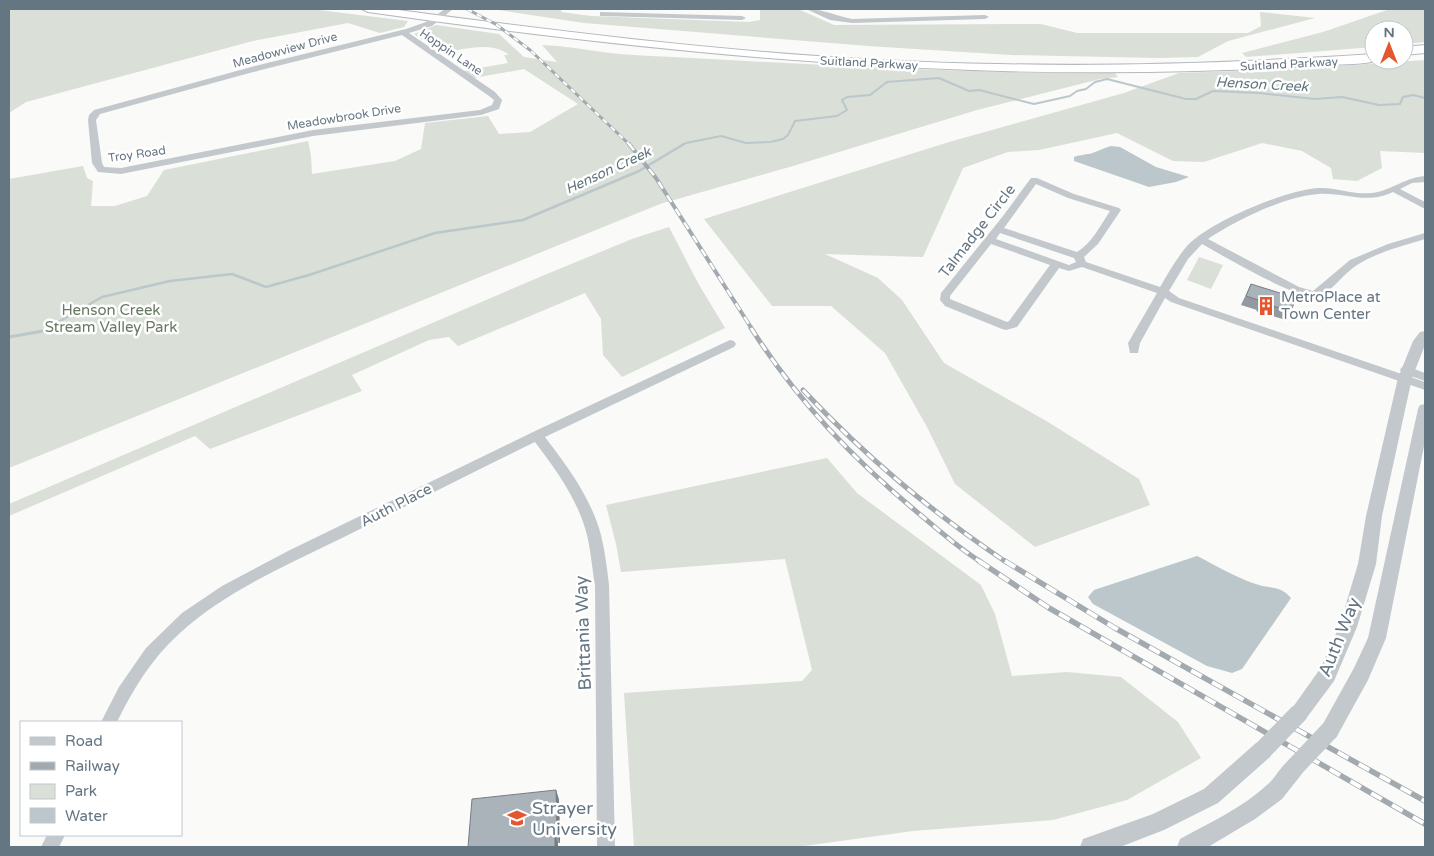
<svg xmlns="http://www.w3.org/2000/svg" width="1434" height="856" viewBox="0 0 1434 856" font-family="'Varela Round',sans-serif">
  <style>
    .green { fill: #dadfd7 }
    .water { fill: #bbc7cb }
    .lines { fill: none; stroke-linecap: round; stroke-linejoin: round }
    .stream-far2 { stroke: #bbc7cb; stroke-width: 2 }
    .stream-far1 { stroke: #bbc7cb; stroke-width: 2.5 }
    .stream { stroke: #bbc7cb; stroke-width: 3 }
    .trunk-casing { stroke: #b4b9bd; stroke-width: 2 }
    .minor { fill: #c3c8cc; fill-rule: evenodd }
    .tertiary { fill: #c3c8cc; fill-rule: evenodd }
    .trunk { fill: #fff; fill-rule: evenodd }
    .rail-far3-casing { stroke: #a2aab0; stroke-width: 3 }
    .rail-far2-casing { stroke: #a2aab0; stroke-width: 4 }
    .rail-far1-casing { stroke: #a2aab0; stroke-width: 5 }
    .rail-casing { stroke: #a2aab0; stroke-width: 5.5 }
    .rail-far3 { stroke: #fff; stroke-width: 2; stroke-dasharray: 5.5; stroke-linecap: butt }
    .rail-far2 { stroke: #fff; stroke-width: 2.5; stroke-dasharray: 8; stroke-linecap: butt }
    .rail-far1 { stroke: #fff; stroke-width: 3; stroke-dasharray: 9; stroke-linecap: butt }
    .rail { stroke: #fff; stroke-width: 4; stroke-dasharray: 12; stroke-linecap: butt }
    .tertiary-bridge { stroke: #c3c8cc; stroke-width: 19 }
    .wall { fill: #929a9f }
    .shaded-wall { fill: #777d82 }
    .building { fill: #aab3b9; stroke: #777d82 }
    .labels { text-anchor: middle; stroke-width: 5; stroke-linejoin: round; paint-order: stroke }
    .far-street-label { font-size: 12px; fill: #657683; stroke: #fff }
    .far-water-label { font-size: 14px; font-style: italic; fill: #60757c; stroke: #fff }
    .street-label { font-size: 15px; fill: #657683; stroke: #fff }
    .poi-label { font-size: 15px; fill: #657683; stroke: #fff; text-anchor: start }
    .park-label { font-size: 15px; fill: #687a64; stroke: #fff }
    .near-street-label { font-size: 18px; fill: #657683; stroke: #fff }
    .near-poi-label { font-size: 18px; fill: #657683; stroke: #fff; text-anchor: start }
  </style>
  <rect width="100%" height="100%" fill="#fafaf8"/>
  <!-- green -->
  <g class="green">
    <path d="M9 9H311L408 21 404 27 380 33 348 23 253 41 26 102 9 113Z"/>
    <path d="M491 9H562L561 12 591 16 749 22 760 20V9H798L834 25 1041 24 1077 33H1248L1261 26 1260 12 1315 18 1228 41 1198 57 1158 58 1011 55 868 46 584 23Z"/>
    <path d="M1390 9H1425V42L1404 44V30H1374V47L1246 57 1242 53 1323 32Z"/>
    <path d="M436 25 499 34 524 57 557 62 542 45C563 46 582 49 602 52 625 55 650 56 673 57 821 65 967 74 1115 73L1118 77 1100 79 977 110 793 166 660 204 9 468V179L83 166 87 178 93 181 91 206H115L147 196 164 170 308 141 311 156 312 174 395 161 421 149 425 123 488 116 499 134 530 132 578 104 524 69 474 78 463 71 508 63 504 55H509C492 40 461 50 442 53L414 34Z"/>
    <path d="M1425 60V153L1380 151 1382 168 1357 181 1333 179 1331 168 1302 151 1262 143 1204 162 1173 161 1117 133 1039 150 1008 152 963 168 923 257 825 254 878 278 902 300 944 363 1048 422 1139 479 1150 505 1035 547 955 484 927 427 885 353 831 306H772L704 219 949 142 1124 93 1179 73 1295 69Z"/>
    <path d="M669 227 698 283 725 328 622 377 603 355 601 319 585 293 458 346 449 337 429 340 352 375 362 391 210 449 195 436 9 516V504L542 276 632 239Z"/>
    <path d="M1199 257 1223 265 1211 289 1187 280Z"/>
    <path d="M827 458 857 493 981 585 995 614 1012 676 1067 672 1121 677 1178 722 1201 758 1127 800 1053 820 913 831 797 847H634L624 693 802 681 812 670 785 559 621 572 616 544 606 505Z"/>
  </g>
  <!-- water -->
  <g class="water">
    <path d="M1111 146 1120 147 1156 167 1189 177 1176 182 1149 187 1074 161V157C1081 154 1089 155 1095 152 1101 150 1104 148 1111 146Z"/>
    <path d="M1197 556C1217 566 1238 579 1259 585 1273 589 1281 586 1291 598L1242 669 1232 673 1207 666 1093 604 1088 597 1094 590Z"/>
  </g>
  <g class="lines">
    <!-- stream-far2 -->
    <path class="stream-far2" d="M681 146 686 143 721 136 746 143 770 142 783 139 788 135 795 121 837 116 847 110 842 100 847 97 870 95 887 82 939 78 969 91 979 90 1034 104 1070 96 1077 91 1086 89 1095 82 1107 79 1186 99H1196L1213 91 1259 93 1315 99 1342 97 1379 105 1400 104 1403 97 1413 95 1425 98"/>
    <!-- stream-far1 -->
    <path class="stream-far1" d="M46 329 102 297 170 281 232 274 266 287 309 275 435 233 523 220 639 171 684 144"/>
    <!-- stream -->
    <path class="stream" d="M9 337 43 331 48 328"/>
    <!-- trunk casing -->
    <g class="trunk-casing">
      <g id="trunk">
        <path d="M362 9H391C592 36 795 61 998 64 1124 67 1248 62 1374 54V60H1379C1364 65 1344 64 1328 65 1284 68 1240 70 1196 71 918 79 643 51 368 12Z"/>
        <path d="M1425 45V53L1404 55V47Z"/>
      </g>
    </g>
    <!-- minor -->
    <g class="minor">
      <path d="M445 9H453L432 26 409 33 495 92 502 100 499 109 481 115 313 136 121 174 98 172 92 163 88 120 89 115 94 110 255 66 406 29 426 22ZM402 35 489 96 494 100 492 105 480 110 313 130 121 168 104 167 102 163 96 120 100 114 261 70Z"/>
      <path d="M806 9C820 8 837 16 852 19L985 15 989 17 985 19 852 23 830 20Z"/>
      <path d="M600 12 742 16 746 18 742 20 603 16H600Z"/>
      <path d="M1425 176V182L1412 183 1400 189 1425 202V209L1393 192C1367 205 1344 192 1318 194 1283 197 1237 220 1208 239L1299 287 1313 291 1350 260 1388 244 1425 233V239C1403 246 1377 252 1357 265 1344 273 1333 290 1319 297 1303 303 1220 254 1202 244L1188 259 1169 291 1179 298 1425 382V390L1171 302 1165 298 1140 343 1138 353H1130L1128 343 1157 293 1082 267 1069 271 1059 268 1017 327 1006 330 1002 329 945 306 940 300 941 293 1003 216 1031 178H1037L1074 194 1119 208 1121 210 1098 244 1084 257 1086 262 1160 287C1168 273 1177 258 1187 246 1209 222 1286 190 1318 188 1336 187 1353 195 1371 193 1389 192 1403 178 1425 176ZM1036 184 1068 198 1110 211C1100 226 1092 243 1077 252L1004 228ZM1000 233 1074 258 1076 262 1069 265 996 239ZM991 244 1050 265 1009 321 1007 322 950 299V296Z"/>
      <path d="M730 340 734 341 736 344 734 347 545 437C568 467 591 498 601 535 605 551 607 568 609 585L615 847H597L595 585C592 568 591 552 587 535 578 500 557 471 535 442 471 473 407 506 342 538 287 565 226 591 180 633 152 658 133 689 117 722H101L119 687 146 648 182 613 222 586 288 551 533 432Z"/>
      <path d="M1406 366 1425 373V381L1402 373 1400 370 1402 367Z"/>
      <path d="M47 835H65L59 847H41Z"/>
    </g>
    <!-- tertiary -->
    <g class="tertiary">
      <path d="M1425 331V345L1412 378 1382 516 1376 564 1357 627 1334 681 1305 720 1298 723 1291 720 1288 714 1320 669 1339 627 1358 564 1366 516 1398 378 1413 341 1420 332Z"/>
      <path d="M1425 404V441L1386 638 1368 680 1336 738 1329 740 1322 738 1319 731 1354 668 1368 638 1418 409 1420 405Z"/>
      <path d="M1263 740 1270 743 1273 750 1270 757 1218 803 1164 830 1120 847H1080L1083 839 1153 814 1204 789 1256 743Z"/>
      <path d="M1294 758 1301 761 1304 768 1301 775 1282 799 1255 819 1208 847H1177L1180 839C1209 823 1242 808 1267 785 1277 777 1281 763 1294 758Z"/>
    </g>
    <!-- trunk -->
    <use href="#trunk" class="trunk"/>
    <!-- rail-far3 casing -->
    <g class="rail-far3-casing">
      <path id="rail-far3" d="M467 9 497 25 530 50 631 146"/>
    </g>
    <!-- rail-far2 casing -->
    <g class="rail-far2-casing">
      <path id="rail-far2" d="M629 144 656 178 752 329"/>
    </g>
    <!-- rail-far1 casing -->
    <g class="rail-far1-casing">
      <g id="rail-far1">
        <path d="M751 328C799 403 855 461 923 517 942 533 960 549 981 562"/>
        <path d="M803 390C867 458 929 510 1006 562"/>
      </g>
    </g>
    <!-- rail casing -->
    <g class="rail-casing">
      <g id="rail">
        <path d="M979 561 1049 608 1425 824"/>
        <path d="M1005 561 1115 628 1425 801"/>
      </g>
    </g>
    <!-- rail-far3 -->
    <use href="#rail-far3" class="rail-far3"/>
    <!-- rail-far2 -->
    <use href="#rail-far2" class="rail-far2"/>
    <!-- rail-far1 -->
    <use href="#rail-far1" class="rail-far1"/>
    <!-- rail -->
    <use href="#rail" class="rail"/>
    <!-- tertiary-bridge -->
    <g class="tertiary-bridge">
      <path d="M1263 750 1298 714"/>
      <path d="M1294 768 1329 731"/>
    </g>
  </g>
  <!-- wall -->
  <g class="wall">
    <path d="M1251 284 1291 311 1286 320 1256 311 1257 310 1241 305Z"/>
    <path d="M556 790 559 800 560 843 468 847Z"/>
  </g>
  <!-- shaded-wall -->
  <g class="shaded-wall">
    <path d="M556 790 559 800 560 843 557 834Z"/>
    <path d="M555 835 558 844V847H555Z"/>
  </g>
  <!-- building -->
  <g class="building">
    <path d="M1251 284 1296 298 1291 311 1261 303V301L1246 296Z"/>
    <path d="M556 790 557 834 555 835V847H468L472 799Z"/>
  </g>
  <!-- icons -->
  <defs>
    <g id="building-bare" transform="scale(1.5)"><path d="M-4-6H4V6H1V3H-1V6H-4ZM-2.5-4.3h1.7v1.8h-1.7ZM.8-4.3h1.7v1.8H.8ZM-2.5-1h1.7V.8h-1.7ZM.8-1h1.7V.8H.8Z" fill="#e4572e" stroke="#fff" stroke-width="2.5" paint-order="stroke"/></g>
    <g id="university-bare" transform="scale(1.5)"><path d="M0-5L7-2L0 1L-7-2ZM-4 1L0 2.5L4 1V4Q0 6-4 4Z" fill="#e4572e" stroke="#fff" stroke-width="2.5" paint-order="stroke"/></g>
  </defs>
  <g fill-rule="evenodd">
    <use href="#building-bare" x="1266" y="306"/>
    <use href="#university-bare" x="517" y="818"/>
  </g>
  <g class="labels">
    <!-- far-street labels -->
    <g class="far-street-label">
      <text transform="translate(285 50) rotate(-15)" y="4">Meadowview Drive</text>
      <text transform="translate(451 52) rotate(34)" y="4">Hoppin Lane</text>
      <text transform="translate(869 63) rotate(3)" y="4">Suitland Parkway</text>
      <text transform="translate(1289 64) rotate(-3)" y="4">Suitland Parkway</text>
      <text transform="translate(344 117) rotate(-9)" y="4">Meadowbrook Drive</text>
      <text transform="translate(137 154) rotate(-8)" y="4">Troy Road</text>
    </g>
    <!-- far-water labels -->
    <g class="far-water-label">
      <text transform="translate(1262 84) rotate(3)" y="5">Henson Creek</text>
      <text transform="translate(608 170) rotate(-25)" y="5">Henson Creek</text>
    </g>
    <!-- street labels -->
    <g class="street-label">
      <text transform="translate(977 231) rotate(-52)" y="5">Talmadge Circle</text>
      <text transform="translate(396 505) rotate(-27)" y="5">Auth Place</text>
    </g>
    <!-- poi labels -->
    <g class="poi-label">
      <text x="1281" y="302">MetroPlace at<tspan x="1281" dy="17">Town Center</tspan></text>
    </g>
    <!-- park labels -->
    <g class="park-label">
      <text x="111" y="315">Henson Creek<tspan x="111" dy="17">Stream Valley Park</tspan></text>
    </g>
    <!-- near-street labels -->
    <g class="near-street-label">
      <text transform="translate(583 633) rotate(-92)" y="6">Brittania Way</text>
      <text transform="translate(1339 637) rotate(-68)" y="6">Auth Way</text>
    </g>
    <!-- near-poi labels -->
    <g class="near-poi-label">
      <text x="532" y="814">Strayer<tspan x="532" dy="21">University</tspan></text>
    </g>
  </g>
  <!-- border -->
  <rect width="1434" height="856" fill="none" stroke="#657683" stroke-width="20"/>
  <!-- legend -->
  <rect x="20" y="721" width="162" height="115" fill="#ffffff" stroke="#c1c8cd"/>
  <rect x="30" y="737" width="25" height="8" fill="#c3c8cc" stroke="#c1c8cd"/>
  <text x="65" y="746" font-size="15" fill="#657683">Road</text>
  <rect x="30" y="762" width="25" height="8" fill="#a2aab0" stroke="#c1c8cd"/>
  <text x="65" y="771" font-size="15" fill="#657683">Railway</text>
  <rect x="30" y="784" width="25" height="15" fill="#dadfd7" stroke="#c1c8cd"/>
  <text x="65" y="796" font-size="15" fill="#657683">Park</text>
  <rect x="30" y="808" width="25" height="15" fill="#bbc7cb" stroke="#c1c8cd"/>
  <text x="65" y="821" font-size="15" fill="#657683">Water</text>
  <!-- north arrow -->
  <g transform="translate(1389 45)"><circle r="24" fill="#ffffff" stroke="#c1c8cd"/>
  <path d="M0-4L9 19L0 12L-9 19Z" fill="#e4572e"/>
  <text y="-8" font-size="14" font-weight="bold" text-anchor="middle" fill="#657683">N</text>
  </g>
</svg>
